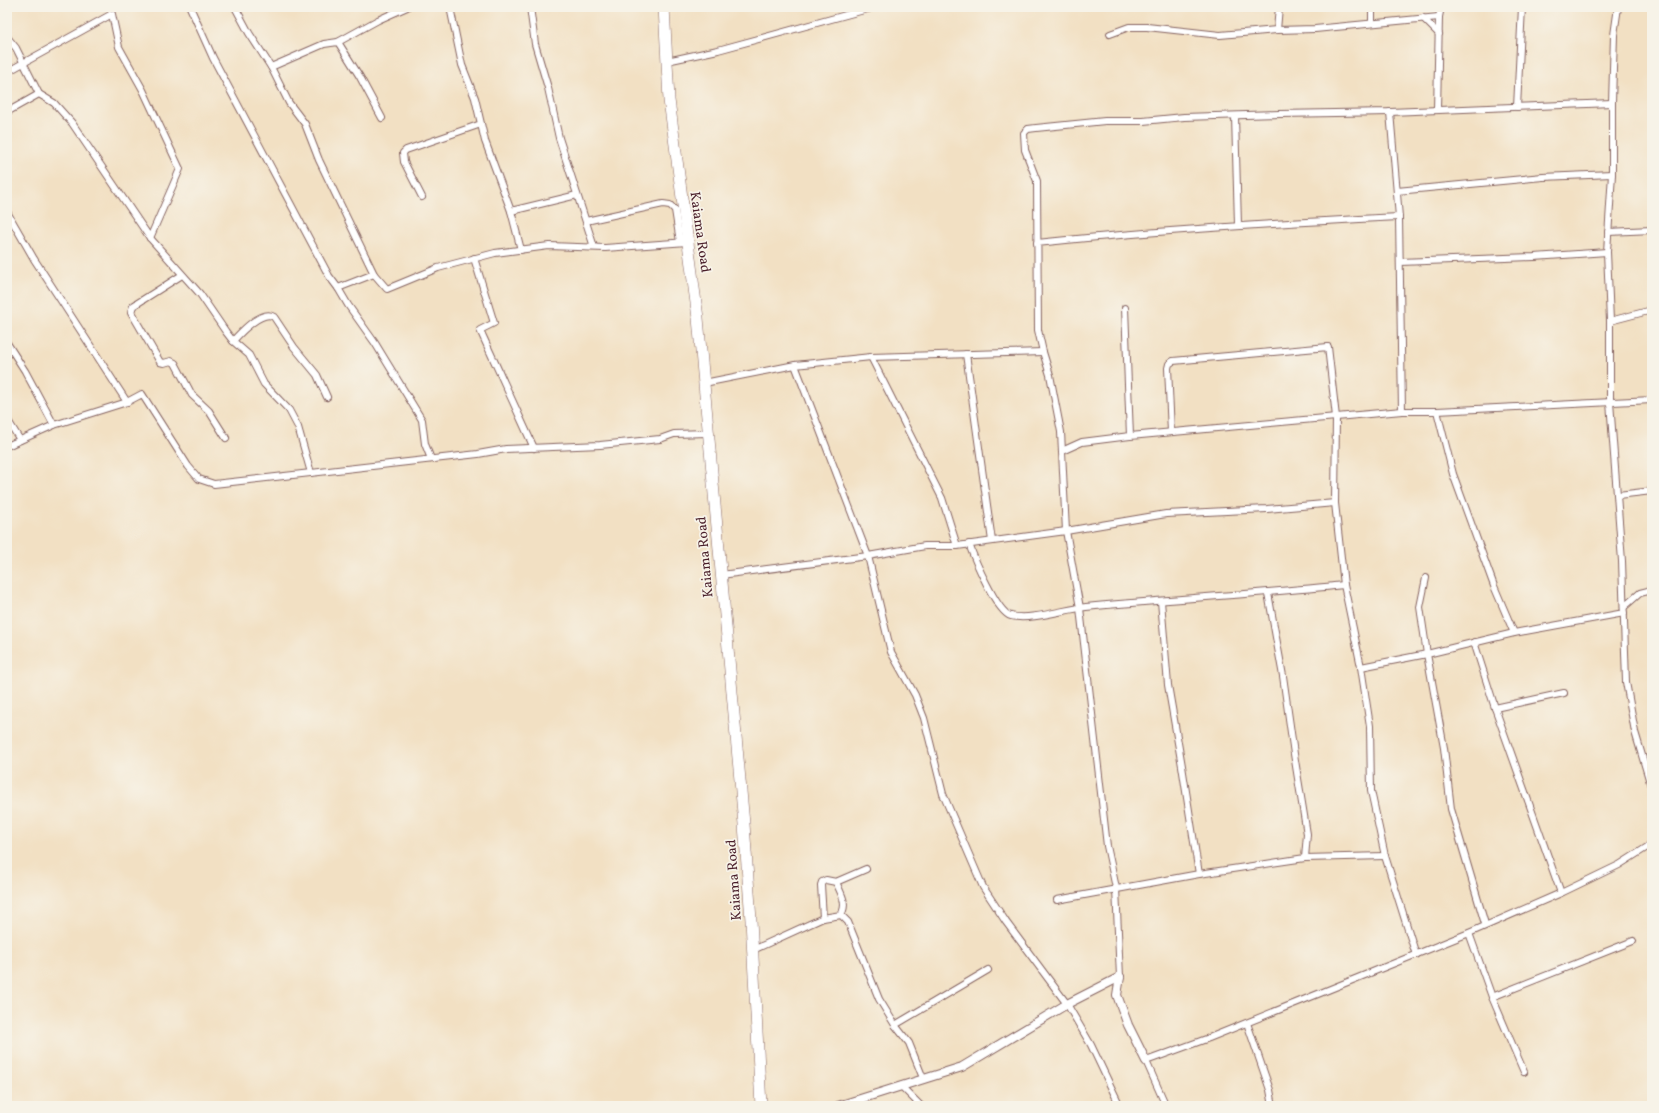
<svg xmlns="http://www.w3.org/2000/svg" width="1659" height="1113" viewBox="0 0 1659 1113" font-family="Vollkorn,serif">
  <style>
    .lines { fill: none; stroke-linecap: round; stroke-linejoin: round }
    .minor-casing { stroke: #856360; stroke-width: 8 }
    .tertiary-casing { stroke: #856360; stroke-width: 10 }
    .trunk-casing { stroke: #856360; stroke-width: 12 }
    .minor { stroke: #fff; stroke-width: 6 }
    .tertiary { stroke: #fff; stroke-width: 8 }
    .trunk { stroke: #fff; stroke-width: 11 }
    .labels { text-anchor: middle; stroke-width: 3.5; stroke-linejoin: round; paint-order: stroke }
    .street-label { font-size: 14px; fill: #4a1f2b; stroke: #f7f3e8 }
  </style>
  <rect width="100%" height="100%" fill="#f7f3e8"/>
  <filter id="ink" filterUnits="userSpaceOnUse"><feTurbulence type="fractalNoise" baseFrequency=".025" numOctaves="2"/><feDisplacementMap in="SourceGraphic" scale="8" xChannelSelector="R" yChannelSelector="G"/><feConvolveMatrix kernelMatrix="1 2 1 2 8 2 1 2 1" color-interpolation-filters="sRGB"/></filter>
  <filter id="wash" filterUnits="userSpaceOnUse"><feTurbulence type="fractalNoise" baseFrequency=".012" numOctaves="4" result="noise"/><feDisplacementMap in="SourceGraphic" scale="16" xChannelSelector="R" yChannelSelector="G"/><feGaussianBlur stdDeviation="0.9" result="paint"/><feColorMatrix in="noise" values="0 0 0 0 0 0 0 0 0 0 0 0 0 0 0 0 0 1.4 0 .05"/><feComposite in="paint" operator="in"/></filter>
  <g filter="url(#wash)">
    <rect width="100%" height="100%" fill="#f2e0c3"/>
  </g>
  <g filter="url(#ink)">
    <g class="lines">
      <!-- minor casing -->
      <g class="minor-casing">
        <g id="minor">
          <path d="M190 7 213 58 329 276 338 288 348 305 375 343 422 420 425 444 431 459"/>
          <path d="M235 7 249 33 271 67 289 103 305 124 319 160 374 274 338 288"/>
          <path d="M450 7 462 65 475 98 485 141 511 211 521 250"/>
          <path d="M530 7 535 44 548 88 559 138 594 247"/>
          <path d="M1279 7 1277 30 1315 29 1439 17"/>
          <path d="M1372 7V23"/>
          <path d="M1618 7 1614 35 1612 103V174L1607 252 1610 321V402L1622 561 1626 682 1635 732 1652 789"/>
          <path d="M1423 18 1439 34"/>
          <path d="M1110 34 1129 27H1147L1220 35 1277 30"/>
          <path d="M7 37 16 48 39 94 54 103 72 123 150 238 200 294 226 332 233 341 249 355 264 384 289 410 298 427 311 473"/>
          <path d="M338 42 360 77 382 118"/>
          <path d="M667 61 718 50 875 7"/>
          <path d="M271 67 324 44 338 42 378 20 407 7"/>
          <path d="M7 72 112 14 119 47 143 90 180 169 150 238"/>
          <path d="M1517 107 1522 7"/>
          <path d="M1437 110 1439 17 1441 7"/>
          <path d="M7 112 39 94"/>
          <path d="M1390 112 1399 217 1402 411"/>
          <path d="M1235 116 1238 225"/>
          <path d="M1397 191 1543 177 1612 174"/>
          <path d="M422 197 404 162 403 153 406 150 481 124"/>
          <path d="M511 211 577 195"/>
          <path d="M7 212 34 259 127 402"/>
          <path d="M586 221 663 204 670 205 675 210 680 242"/>
          <path d="M1608 232 1652 230"/>
          <path d="M1037 243C1157 230 1278 223 1399 217"/>
          <path d="M474 258 494 323 480 330 534 448"/>
          <path d="M1400 262 1534 257 1607 252"/>
          <path d="M374 274 387 289 438 268 495 253 549 246 605 248 687 242"/>
          <path d="M182 275 133 306 131 312 160 362 164 363 171 361 175 363 192 395 209 411 226 438"/>
          <path d="M1125 308 1130 436"/>
          <path d="M1610 321 1652 310"/>
          <path d="M233 341C241 332 263 309 274 317L294 347 317 375 327 397"/>
          <path d="M7 343 25 371 54 425"/>
          <path d="M966 354 992 541"/>
          <path d="M871 357 942 498 957 546"/>
          <path d="M795 365 868 556 891 652 915 695 924 718 943 794 958 829 983 887 1006 922 1067 1004 1091 1045 1120 1106"/>
          <path d="M704 383 795 365 871 357 1043 352"/>
          <path d="M1437 411 1453 474 1494 586 1514 633"/>
          <path d="M7 419 20 440"/>
          <path d="M1171 432 1168 368 1169 364 1173 361 1328 347 1336 417 1335 503 1344 585 1361 667 1370 726 1371 791 1385 856 1416 955"/>
          <path d="M7 446 54 425 127 402 142 394 188 466 199 479 214 484 478 454 506 449 600 445 660 439 674 434 707 433"/>
          <path d="M1062 451 1082 442 1130 436 1402 411H1437L1652 400"/>
          <path d="M1618 495 1652 491"/>
          <path d="M969 544C974 558 997 613 1011 616 1030 621 1066 609 1086 607 1172 599 1258 594 1344 585"/>
          <path d="M721 575 868 556 925 546H957L1066 531 1166 514 1267 509 1335 503"/>
          <path d="M1426 578 1420 607 1427 654 1444 748 1451 809 1485 924"/>
          <path d="M1268 593 1283 676 1294 754 1307 834 1305 858"/>
          <path d="M1161 601 1168 685 1182 766 1199 874"/>
          <path d="M1624 607 1640 593 1652 590"/>
          <path d="M1474 642 1495 708 1561 893"/>
          <path d="M1361 667 1427 654 1514 633 1624 613"/>
          <path d="M1495 708 1564 693"/>
          <path d="M836 882C841 894 848 903 841 915"/>
          <path d="M1057 900 1199 874 1305 858 1385 856"/>
          <path d="M823 918 821 885 822 882 826 880 836 882 866 869"/>
          <path d="M1469 933 1492 997 1524 1072"/>
          <path d="M753 950 823 918 841 915 848 922 879 999 895 1025 909 1043 923 1078"/>
          <path d="M1120 977 1116 888 1107 846 1080 608 1066 531 1061 432 1050 375 1043 352 1038 330 1037 181 1025 150 1024 133 1028 129 1036 128 1105 121H1143L1184 117 1280 114 1390 112 1612 103"/>
          <path d="M1492 997 1633 941"/>
          <path d="M1247 1023 1270 1090 1273 1106"/>
          <path d="M895 1025 988 970"/>
          <path d="M901 1086 921 1106"/>
          <path d="M1166 1106 1146 1061 1209 1038 1469 933 1561 893 1619 865 1652 844"/>
        </g>
      </g>
      <!-- tertiary casing -->
      <g class="tertiary-casing">
        <g id="tertiary">
          <path d="M1120 977 1117 995 1128 1025 1146 1061"/>
          <path d="M838 1106 962 1067 1067 1004 1120 977"/>
        </g>
      </g>
      <!-- trunk casing -->
      <g class="trunk-casing">
        <path id="trunk" d="M664 7 669 100 698 318 744 824 751 920 761 1106"/>
      </g>
      <!-- minor -->
      <use href="#minor" class="minor"/>
      <!-- tertiary -->
      <use href="#tertiary" class="tertiary"/>
      <!-- trunk -->
      <use href="#trunk" class="trunk"/>
    </g>
  </g>
  <g class="labels">
    <!-- street labels -->
    <g class="street-label">
      <text transform="translate(701 232) rotate(82)" y="5">Kaiama Road</text>
      <text transform="translate(704 557) rotate(-95)" y="5">Kaiama Road</text>
      <text transform="translate(733 880) rotate(-94)" y="5">Kaiama Road</text>
    </g>
  </g>
  <!-- margin -->
  <rect width="1659" height="1113" fill="none" stroke="#f7f3e8" stroke-width="24"/>
</svg>
